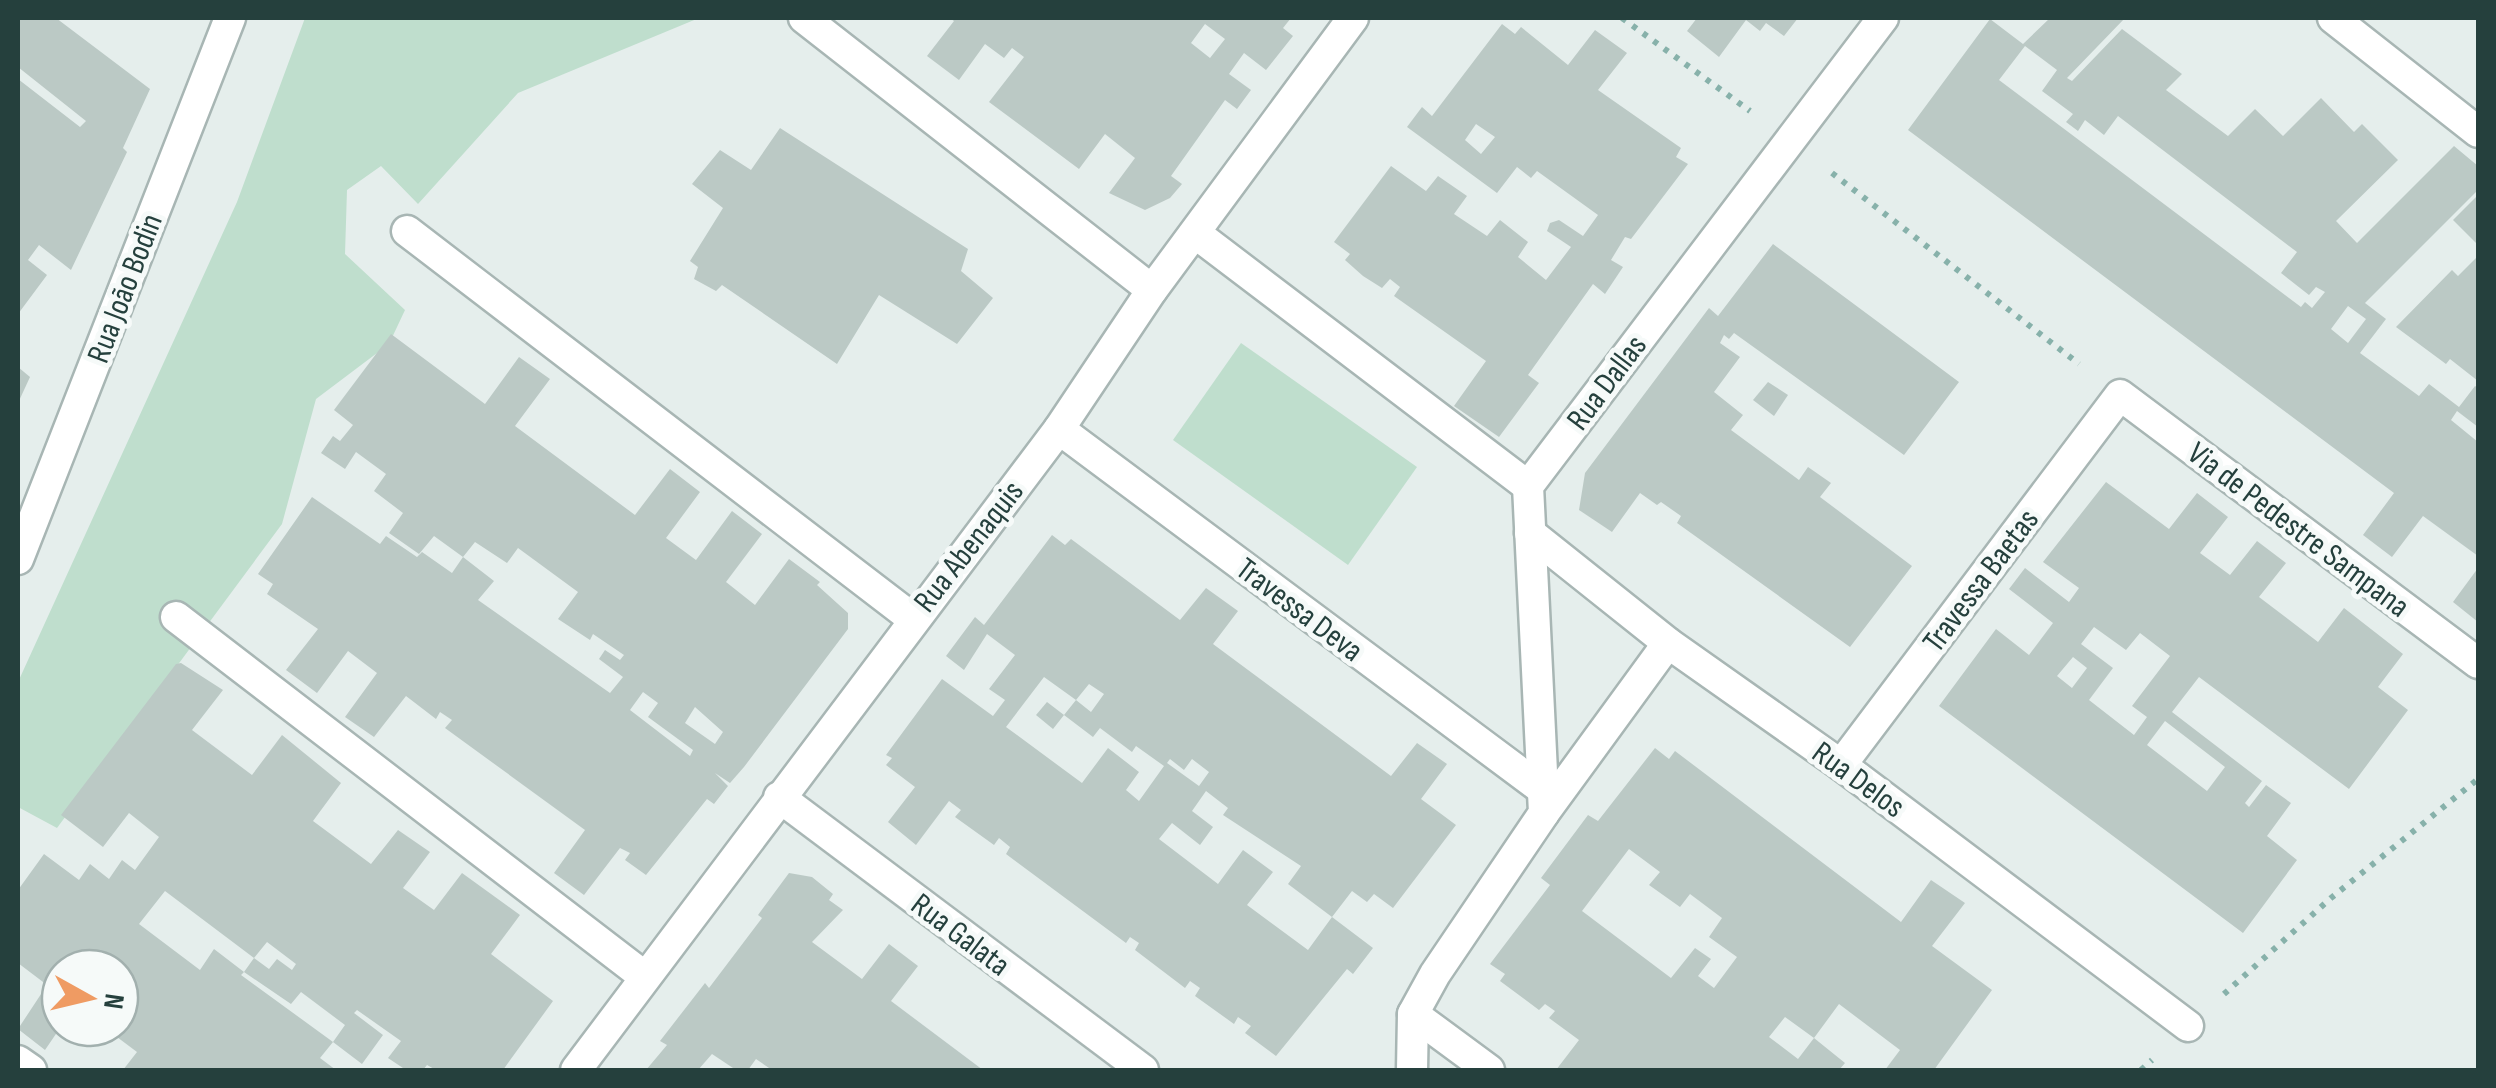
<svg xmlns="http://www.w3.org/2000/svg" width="2496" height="1088" viewBox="0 0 2496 1088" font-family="'Sofia Sans Condensed',sans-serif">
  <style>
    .green { fill: #bfdecd }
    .building { fill: #bbc9c5; fill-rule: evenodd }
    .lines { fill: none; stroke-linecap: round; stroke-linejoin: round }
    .minor-casing { stroke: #a8b6b4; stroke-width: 35 }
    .path { stroke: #87b1aa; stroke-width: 6; stroke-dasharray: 5 8; stroke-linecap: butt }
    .minor { stroke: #fff; stroke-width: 30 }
    .labels { text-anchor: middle; stroke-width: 10; stroke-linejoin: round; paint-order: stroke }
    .street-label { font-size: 32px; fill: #25403d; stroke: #f6faf9 }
  </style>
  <rect width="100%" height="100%" fill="#e5eeec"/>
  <!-- green -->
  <g class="green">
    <path d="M305 18H699L518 93 418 204 381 166 347 190 345 254 405 310 389 344 316 399 282 524 57 828 18 807V682L237 202Z"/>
    <path d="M1241 343 1417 467 1348 565 1173 440Z"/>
  </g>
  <!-- building -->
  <g class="building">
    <path d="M18 18H56L150 89 123 148 127 152 71 270 39 245 28 260 47 275 18 314V79L80 127 86 121 18 67Z"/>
    <path d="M950 18H1291L1283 28 1293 36 1266 70 1244 53 1229 74 1251 90 1237 109 1225 100 1171 176 1182 184 1170 198 1145 210 1109 193 1135 158 1105 134 1079 169 989 102 1024 57 1012 48 1004 58 985 44 959 80 927 56 954 21ZM1205 24 1225 39 1210 58 1191 43Z"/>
    <path d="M1697 18H1798L1784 36 1766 23 1760 31 1746 20 1719 57 1687 31Z"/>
    <path d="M2050 18H2125L2067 78 2072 81 2122 29 2182 74 2166 90 2228 136 2255 109 2283 136 2321 98 2354 132 2362 124 2398 160 2336 221 2357 243 2454 146 2478 166V190L2365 303 2386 319 2360 353 2419 396 2429 384 2459 407 2475 386 2478 388V427L2457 411 2451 420 2478 442V556L2423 516 2392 557 2363 535 2394 493 1908 130 1990 19 2023 44ZM2025 46 2057 70 2042 91 2073 114 2066 122 2078 131 2085 120 2104 135 2118 116 2297 252 2281 273 2309 295 2316 287 2325 292 2312 308 2305 302 2301 307 1999 80ZM2348 306 2366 319 2348 343 2331 329Z"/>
    <path d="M1502 24 1515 34 1521 27 1568 65 1595 30 1627 53 1598 90 1681 148 1676 157 1688 164 1631 239 1625 237 1611 260 1623 267 1605 294 1593 284 1528 375 1539 383 1499 437 1454 406 1486 361 1394 296 1400 287 1390 279 1382 288 1363 276 1345 260 1350 254 1334 242 1391 166 1426 191 1438 176 1467 196 1454 214 1487 236 1500 220 1528 242 1518 257 1546 280 1571 247 1547 231 1550 223 1559 220 1583 236 1598 215 1537 171 1531 178 1517 167 1497 193 1407 127 1422 107 1432 116ZM1476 124 1495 137 1481 154 1465 140Z"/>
    <path d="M780 128 968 249 961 271 993 298 957 344 879 295 837 364 722 285 716 291 694 279 698 267 690 261 723 208 692 184 720 150 751 170Z"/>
    <path d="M2478 195V245L2453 220Z"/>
    <path d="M1773 244 1959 382 1904 455 1734 333 1729 339 1724 335 1720 343 1740 357 1714 392 1743 415 1731 430 1799 480 1808 467 1831 483 1820 497 1912 566 1850 647 1677 523 1681 516 1661 502 1657 505 1640 493 1612 532 1579 510 1585 473 1709 308 1718 316Z"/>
    <path d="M2478 256V381L2450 359 2446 364 2396 327 2452 270 2458 276Z"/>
    <path d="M391 334 485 404 519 357 550 379 515 426 635 515 670 469 700 492 666 538 696 560 732 511 762 534 726 582 755 605 789 559 820 582 817 585 848 613V629L744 767 730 783 715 773 728 786 714 804 707 799 646 875 625 860 630 853 620 848 584 895 554 873 585 830 445 728 452 720 440 712 436 719 406 696 374 737 345 717 377 673 348 651 317 693 286 670 318 629 267 594 273 584 258 574 312 497 380 544 386 536 417 557 422 552 452 573 463 557 494 581 478 600 610 693 623 677 599 659 605 650 620 660 624 655 593 634 590 640 558 619 578 592 518 548 507 563 475 542 463 557 434 536 419 554 389 533 403 513 374 491 386 474 356 452 345 469 321 453 333 436 340 441 353 425 334 410ZM643 692 658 703 648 717 693 750 690 756 630 710ZM695 707 723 732 715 744 685 723Z"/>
    <path d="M18 367 30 377 18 403Z"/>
    <path d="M1768 382 1788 395 1774 416 1753 400Z"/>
    <path d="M2106 482 2169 529 2197 493 2228 517 2200 553 2230 575 2257 541 2286 563 2259 597 2318 642 2344 608 2403 654 2378 687 2408 710 2349 789 2199 677 2172 712 2262 781 2245 803 2249 807 2266 785 2291 803 2267 836 2297 860 2243 933 1939 706 1996 629 2029 655 2053 623 2009 589 2025 568 2069 602 2079 588 2043 562ZM2094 627 2126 650 2140 633 2170 656 2132 706 2147 717 2134 735 2089 700 2113 668 2081 644ZM2073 657 2087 668 2072 688 2057 676ZM2165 721 2225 767 2207 791 2147 745Z"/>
    <path d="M1052 535 1065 545 1071 539 1180 620 1206 588 1238 611 1213 644 1391 776 1417 743 1447 764 1421 799 1456 825 1393 908 1374 894 1367 902 1352 891 1332 917 1288 884 1301 866 1223 815 1228 808 1206 791 1192 811 1213 827 1200 845 1172 823 1159 839 1218 884 1243 850 1273 872 1247 905 1308 950 1332 917 1373 948 1353 974 1347 969 1276 1056 1245 1033 1251 1026 1238 1017 1234 1024 1195 996 1200 988 1190 981 1185 988 1135 950 1139 943 1130 937 1126 943 1006 854 1010 847 999 838 994 845 955 817 961 810 949 801 916 845 888 822 915 787 886 765 892 758 886 755 942 679 993 716 1005 700 989 689 1015 655 987 634 964 670 946 656 975 617 984 625ZM1044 677 1076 700 1064 715 1093 737 1100 728 1132 752 1136 746 1164 766 1139 801 1126 790 1139 772 1108 748 1082 783 1006 727ZM1089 684 1104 694 1091 712 1076 700ZM1170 759 1184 770 1192 759 1209 772 1199 786 1167 763Z"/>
    <path d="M2478 568V622L2453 602Z"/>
    <path d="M181 663 223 690 192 730 252 775 282 735 341 783 313 821 371 864 398 830 430 852 403 888 434 910 462 873 520 915 491 954 553 1001 503 1070H436L427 1065 423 1070H406L388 1058 401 1041 357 1010 354 1013 383 1035 362 1064 333 1042 345 1025 301 992 291 1004 244 972 241 975 333 1042 320 1058 336 1070H123L137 1052 105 1028H120V968H60V1028L45 1050 18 1029 47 985 18 963V890L44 854 79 880 90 864 109 879 122 860 135 870 159 837 129 813 103 847 61 815 176 664ZM165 891 254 958 267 942 296 964 292 970 277 959 269 969 254 958 244 972 214 949 200 970 139 924Z"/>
    <path d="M1047 702 1064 715 1053 729 1036 715Z"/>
    <path d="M1655 748 1669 759 1675 751 1901 922 1931 880 1965 903 1932 946 1992 990 1934 1070H1885L1900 1050 1839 1004 1814 1038 1845 1063 1839 1070H1556L1579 1040 1549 1018 1555 1011 1545 1004 1539 1010 1500 981 1505 974 1490 964 1550 885 1541 878 1588 815 1598 821ZM1629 849 1660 872 1649 885 1680 907 1690 894 1722 918 1709 937 1737 957 1714 988 1698 976 1711 959 1695 948 1671 978 1582 911ZM1785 1017 1814 1038 1798 1059 1769 1037Z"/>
    <path d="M789 873 812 877 833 894 829 900 843 910 812 942 862 979 889 944 918 966 891 1001 983 1070H772L756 1059 748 1070H736L712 1054 698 1070H646L667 1045 660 1041 705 983 709 988 762 918 758 915Z"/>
  </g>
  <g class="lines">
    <!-- minor casing -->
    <g class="minor-casing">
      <g id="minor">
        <path d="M804 18 1152 290"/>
        <path d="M2333 18 2478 132"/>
        <path d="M407 231 912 618"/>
        <path d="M1195 233 1528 486"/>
        <path d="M1059 429 1542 789"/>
        <path d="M1530 533 1668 643 1841 765 2188 1026"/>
        <path d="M18 559 230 18"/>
        <path d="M176 617 645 977"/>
        <path d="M1841 765 2120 395 2478 663"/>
        <path d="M779 797 1143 1070"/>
        <path d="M1544 813 1668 643"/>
        <path d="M1413 1014 1489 1070"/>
        <path d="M18 1061 31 1070"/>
        <path d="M576 1070 1059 429 1152 290 1353 18"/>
        <path d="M1412 1070 1413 1014 1435 974 1544 813 1528 486 1883 18"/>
      </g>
    </g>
    <!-- path -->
    <g class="path">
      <path d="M1622 18 1750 111"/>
      <path d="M1832 173 2079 364"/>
      <path d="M2224 994 2331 898 2478 779"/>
      <path d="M2141 1070 2152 1060"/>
    </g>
    <!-- minor -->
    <use href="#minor" class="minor"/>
  </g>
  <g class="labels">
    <!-- street labels -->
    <g class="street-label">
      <text transform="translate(124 288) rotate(-69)" y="11">Rua João Bodin</text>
      <text transform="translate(1606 382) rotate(-53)" y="11">Rua Dallas</text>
      <text transform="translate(2299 529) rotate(37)" y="11">Via de Pedestre Sampana</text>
      <text transform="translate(968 546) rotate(-52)" y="11">Rua Abenaquis</text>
      <text transform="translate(1980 580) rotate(-53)" y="11">Travessa Baetas</text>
      <text transform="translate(1300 609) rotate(37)" y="11">Travessa Deva</text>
      <text transform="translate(1859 779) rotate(36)" y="11">Rua Delos</text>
      <text transform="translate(961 934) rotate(37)" y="11">Rua Galata</text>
    </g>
  </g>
  <!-- border -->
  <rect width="2496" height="1088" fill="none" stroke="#25403d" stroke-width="40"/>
  <!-- north arrow -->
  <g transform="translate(90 998) rotate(98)"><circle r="48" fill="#f6faf9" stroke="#a2b0ae" stroke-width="2.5"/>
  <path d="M0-8L18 38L0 25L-18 38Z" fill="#ef9b63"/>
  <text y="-15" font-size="28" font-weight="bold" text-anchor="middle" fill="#25403d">N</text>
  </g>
</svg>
